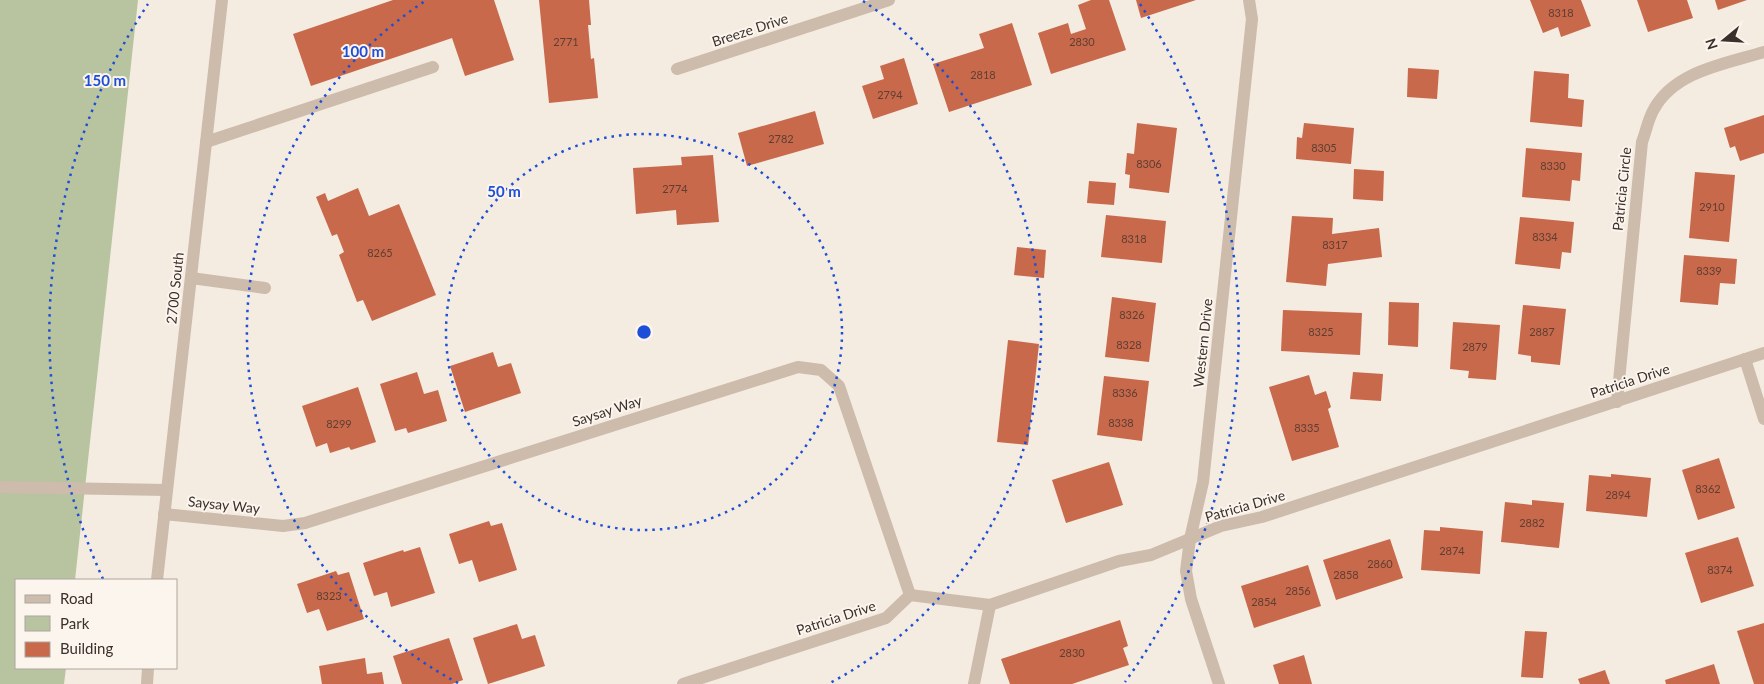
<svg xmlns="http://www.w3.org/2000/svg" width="1764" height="684" viewBox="0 0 1764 684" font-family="Lato,sans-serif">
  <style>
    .green { fill: #b8c4a0 }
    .building { fill: #c8694b }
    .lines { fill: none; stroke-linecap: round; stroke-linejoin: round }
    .service { stroke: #cdbbac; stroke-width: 12 }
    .minor { stroke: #cdbbac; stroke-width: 12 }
    .tertiary { stroke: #cdbbac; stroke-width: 12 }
    .ring { fill: none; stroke: #1d4ed8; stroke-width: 2.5; stroke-dasharray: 2.5 5 }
    .labels { text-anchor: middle; stroke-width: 4; stroke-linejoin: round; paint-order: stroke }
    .number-label { font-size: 11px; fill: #5e3e33 }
    .street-label { font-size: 14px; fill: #3b302b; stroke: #fbf5ee }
    .centre { fill: #1d4ed8; stroke: #fbf5ee; stroke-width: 2.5 }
    .ring-label { font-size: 15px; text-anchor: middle; font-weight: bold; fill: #1d4ed8; stroke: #fbf5ee; stroke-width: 4; stroke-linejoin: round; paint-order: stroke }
  </style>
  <rect width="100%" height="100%" fill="#f4ebe1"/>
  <!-- green -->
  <path class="green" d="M0 0H138L75 580H16V668H66L64 684H0Z"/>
  <!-- building -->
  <g class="building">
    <path d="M393 0H494L514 60 465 76 452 38 311 86 293 34Z"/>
    <path d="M539 0H589L591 25H588L591 59 594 58 598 98 549 103Z"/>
    <path d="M1091 0H1109L1126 50 1051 74 1038 33 1068 23 1071 34 1086 29 1078 5Z"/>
    <path d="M1136 0H1196L1141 18Z"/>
    <path d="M1530 0H1581L1591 26 1561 37 1558 27 1543 33Z"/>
    <path d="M1637 0H1687L1693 18 1648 32Z"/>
    <path d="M1715 0H1747L1718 10Z"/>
    <path d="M1012 23 1032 85 949 112 933 64 984 48 979 34Z"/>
    <path d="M904 58 918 104 873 119 862 86 884 79 880 66Z"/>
    <path d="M1408 68 1439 70 1437 99 1407 97Z"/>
    <path d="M1534 71 1569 74 1568 98 1584 100 1582 127 1530 122Z"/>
    <path d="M815 111 824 144 747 166 738 133Z"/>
    <path d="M1764 115V153L1740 161 1735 146 1730 148 1724 128Z"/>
    <path d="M1137 123 1177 128 1169 193 1129 188 1130 175 1125 174 1127 153 1134 154Z"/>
    <path d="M1304 123 1354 128 1351 164 1296 159 1297 137 1302 138Z"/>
    <path d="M1526 148 1582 153 1580 181 1572 180 1570 201 1522 197Z"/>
    <path d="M713 155 719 222 677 225 676 210 636 214 633 168 682 165 681 157Z"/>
    <path d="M1354 169 1384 171 1383 201 1353 199Z"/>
    <path d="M1695 172 1735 175 1729 242 1689 238Z"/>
    <path d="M1089 181 1116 183 1114 205 1087 203Z"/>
    <path d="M358 188 369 216 399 204 436 295 372 321 363 300 357 302 339 255 344 252 337 234 332 236 316 197 325 193 328 201Z"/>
    <path d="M1106 215 1166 221 1162 263 1101 257Z"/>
    <path d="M1292 216 1333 218 1332 234 1379 228 1382 257 1328 264 1326 286 1286 282Z"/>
    <path d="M1520 217 1574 222 1571 253 1562 252 1560 269 1515 264Z"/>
    <path d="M1017 247 1046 250 1044 278 1014 275Z"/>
    <path d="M1684 255 1737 259 1735 284 1720 283 1718 305 1680 302Z"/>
    <path d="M1112 297 1156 303 1149 362 1105 357Z"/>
    <path d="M1389 302 1419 303 1418 347 1388 345Z"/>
    <path d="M1523 305 1566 309 1560 365 1531 362V356L1518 354Z"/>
    <path d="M1283 310 1362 313 1360 355 1281 351Z"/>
    <path d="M1453 322 1500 325 1496 380 1468 378 1469 371 1450 369Z"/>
    <path d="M1008 340 1039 344 1028 445 997 442Z"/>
    <path d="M493 352 498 367 511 363 521 393 465 412 450 366Z"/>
    <path d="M417 372 424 394 438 390 447 421 408 433 406 428 395 431 380 384Z"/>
    <path d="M1353 372 1383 374 1381 401 1350 399Z"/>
    <path d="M1309 375 1315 395 1326 391 1331 407 1328 409 1339 447 1292 461 1269 387Z"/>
    <path d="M1104 376 1149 381 1142 441 1097 435Z"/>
    <path d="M358 387 376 442 351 450 349 447 330 453 327 443 316 447 302 406Z"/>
    <path d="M1719 458 1735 508 1698 520 1682 470Z"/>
    <path d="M1109 462 1123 505 1066 523 1052 480Z"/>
    <path d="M1611 474 1651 478 1647 517 1586 511 1589 475 1611 477Z"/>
    <path d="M1532 500 1564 503 1559 548 1501 542 1505 502 1532 505Z"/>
    <path d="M489 521 491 526 502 523 517 570 479 582 472 560 459 564 449 534Z"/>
    <path d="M1440 527 1483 531 1480 574 1421 570 1424 530 1440 531Z"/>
    <path d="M1738 537 1754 586 1701 603 1685 553Z"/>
    <path d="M1390 539 1403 578 1336 600 1323 560Z"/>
    <path d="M420 547 435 593 391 607 387 592 374 596 363 563 403 550 404 552Z"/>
    <path d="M1308 565 1321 606 1254 628 1241 586Z"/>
    <path d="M336 571 338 575 349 572 364 619 327 631 319 609 307 613 297 584Z"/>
    <path d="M1120 620 1128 646 1123 648 1129 665 1072 684H1010L1001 659Z"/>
    <path d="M1764 623V684H1754L1737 631Z"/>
    <path d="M517 624 522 639 535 635 545 666 488 684 473 638Z"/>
    <path d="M1525 631 1547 632 1543 678 1521 677Z"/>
    <path d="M449 638 463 680 452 684H402L393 656Z"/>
    <path d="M1304 655 1312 684H1279L1273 665Z"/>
    <path d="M365 658 367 674 382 672 384 684H322L319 666Z"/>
    <path d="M1714 664 1720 684H1666L1665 680Z"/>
    <path d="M1605 670 1610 684H1580L1578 679Z"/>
  </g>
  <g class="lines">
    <!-- service -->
    <g class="service">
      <path d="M206 142 433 67"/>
      <path d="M191 278 265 288"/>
      <path d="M0 487 167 490"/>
      <path d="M974 684 990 605"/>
    </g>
    <!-- minor -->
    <g class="minor">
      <path d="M677 69 889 0"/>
      <path d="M1745 359 1764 419"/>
      <path d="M1617 402 1642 142C1646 132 1648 119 1654 109 1675 71 1725 64 1764 52"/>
      <path d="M164 514 283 526 305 523 798 367 821 370 839 386 910 595"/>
      <path d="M683 684 886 618 910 595 990 605 1119 561 1151 555 1221 526 1262 517 1764 353"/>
      <path d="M1219 684 1191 599 1186 571 1190 539 1203 482 1252 19 1249 0"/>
    </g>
    <!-- tertiary -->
    <g class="tertiary">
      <path d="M157 580 222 0"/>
      <path d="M147 684 148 668"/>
    </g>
  </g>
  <!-- distance rings -->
  <g class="ring">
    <circle cx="644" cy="332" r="198"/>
    <path d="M458 683A397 397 0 0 1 425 1M863 1A397 397 0 0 1 830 683"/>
    <path d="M103 579A595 595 0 0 1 148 4M1140 4A595 595 0 0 1 1125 682"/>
  </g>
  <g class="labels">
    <!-- number labels -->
    <g class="number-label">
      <text x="1561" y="17">8318</text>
      <text x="566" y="46">2771</text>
      <text x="1082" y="46">2830</text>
      <text x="983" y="79">2818</text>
      <text x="890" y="99">2794</text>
      <text x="781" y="143">2782</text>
      <text x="1324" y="152">8305</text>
      <text x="1149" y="168">8306</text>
      <text x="1553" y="170">8330</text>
      <text x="675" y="193">2774</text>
      <text x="1712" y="211">2910</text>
      <text x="1545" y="241">8334</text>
      <text x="1134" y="243">8318</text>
      <text x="1335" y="249">8317</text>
      <text x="380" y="257">8265</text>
      <text x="1709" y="275">8339</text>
      <text x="1132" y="319">8326</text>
      <text x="1321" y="336">8325</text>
      <text x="1542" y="336">2887</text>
      <text x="1129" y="349">8328</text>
      <text x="1475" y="351">2879</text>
      <text x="1125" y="397">8336</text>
      <text x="1121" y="427">8338</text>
      <text x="339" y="428">8299</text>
      <text x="1307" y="432">8335</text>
      <text x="1708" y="493">8362</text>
      <text x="1618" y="499">2894</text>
      <text x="1532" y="527">2882</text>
      <text x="1452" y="555">2874</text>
      <text x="1380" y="568">2860</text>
      <text x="1720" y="574">8374</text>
      <text x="1346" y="579">2858</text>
      <text x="1298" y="595">2856</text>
      <text x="329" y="600">8323</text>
      <text x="1264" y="606">2854</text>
      <text x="1072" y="657">2830</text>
    </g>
    <!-- street labels -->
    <g class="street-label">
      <text transform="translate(750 30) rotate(-18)" y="5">Breeze Drive</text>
      <text transform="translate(1622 189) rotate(-84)" y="5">Patricia Circle</text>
      <text transform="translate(175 288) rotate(-84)" y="5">2700 South</text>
      <text transform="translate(1203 343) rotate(-84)" y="5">Western Drive</text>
      <text transform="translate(1630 381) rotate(-18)" y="5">Patricia Drive</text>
      <text transform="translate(607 411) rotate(-18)" y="5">Saysay Way</text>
      <text transform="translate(224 505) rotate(6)" y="5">Saysay Way</text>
      <text transform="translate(1245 506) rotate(-16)" y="5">Patricia Drive</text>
      <text transform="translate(836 618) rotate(-18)" y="5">Patricia Drive</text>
    </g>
  </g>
  <circle cx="644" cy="332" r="8" class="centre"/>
  <g class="ring-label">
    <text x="363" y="57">100 m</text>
    <text x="105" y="86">150 m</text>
    <text x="504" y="197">50 m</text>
  </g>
  <!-- legend -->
  <rect x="15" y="579" width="162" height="90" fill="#fbf5ee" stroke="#aea6a0"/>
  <rect x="25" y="595" width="25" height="8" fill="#cdbbac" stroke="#aea6a0"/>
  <text x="60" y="604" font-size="15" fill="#3b302b">Road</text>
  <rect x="25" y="616" width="25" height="15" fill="#b8c4a0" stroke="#aea6a0"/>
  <text x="60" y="629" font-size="15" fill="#3b302b">Park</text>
  <rect x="25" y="642" width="25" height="15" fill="#c8694b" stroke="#aea6a0"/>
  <text x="60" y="654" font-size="15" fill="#3b302b">Building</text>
  <!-- north arrow -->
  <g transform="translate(1724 40) rotate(252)" stroke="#fbf5ee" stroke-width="4" paint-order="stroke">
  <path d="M0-4L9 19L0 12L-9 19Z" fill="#3b302b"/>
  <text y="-8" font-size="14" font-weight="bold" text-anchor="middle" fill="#3b302b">N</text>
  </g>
</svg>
